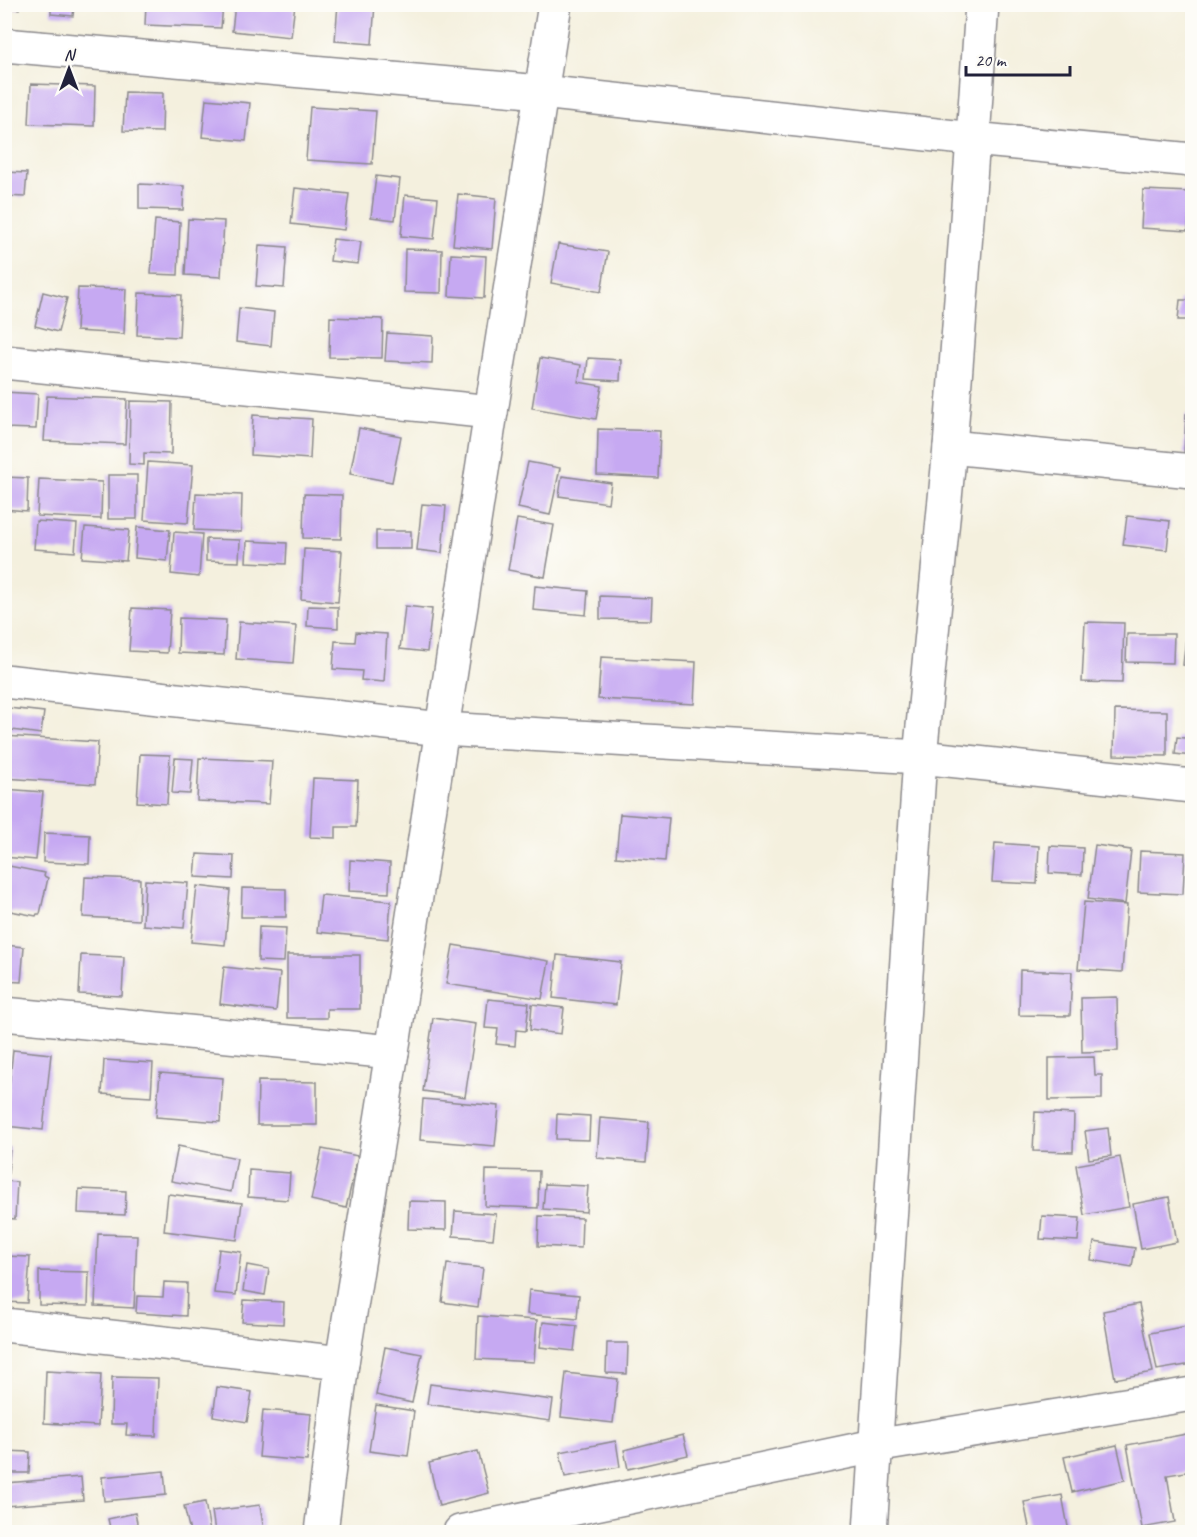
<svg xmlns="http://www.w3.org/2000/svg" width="1197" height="1537" viewBox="0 0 1197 1537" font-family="Caveat,sans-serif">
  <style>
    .building { fill: #c6a9f2 }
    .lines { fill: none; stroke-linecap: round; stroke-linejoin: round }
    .minor-casing { stroke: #8b898c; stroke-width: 36 }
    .minor { stroke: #fff; stroke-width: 33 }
  </style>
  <rect width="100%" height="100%" fill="#fdfcf7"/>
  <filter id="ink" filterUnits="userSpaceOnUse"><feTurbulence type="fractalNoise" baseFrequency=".0167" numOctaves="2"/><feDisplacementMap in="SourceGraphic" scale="12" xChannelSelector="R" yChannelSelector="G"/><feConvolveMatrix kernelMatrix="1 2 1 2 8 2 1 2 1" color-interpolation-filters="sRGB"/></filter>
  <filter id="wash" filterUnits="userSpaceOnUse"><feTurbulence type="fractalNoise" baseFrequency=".008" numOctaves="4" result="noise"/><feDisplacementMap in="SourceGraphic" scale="24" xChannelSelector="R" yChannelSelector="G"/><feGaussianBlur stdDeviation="1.35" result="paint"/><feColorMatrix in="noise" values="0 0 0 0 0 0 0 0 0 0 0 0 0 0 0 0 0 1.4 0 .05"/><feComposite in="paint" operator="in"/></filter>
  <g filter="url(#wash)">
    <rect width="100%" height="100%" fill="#f4f0de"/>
    <g id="blocks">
      <!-- building -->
      <g class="building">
        <path d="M4 4H19V9L4 7Z"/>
        <path d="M51 4 74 6 73 16 51 14Z"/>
        <path d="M146 4H223L221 28 145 25Z"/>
        <path d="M235 4H295L291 37 232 31Z"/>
        <path d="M338 4H375L372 44 335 41Z"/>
        <path d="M31 84 95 86 94 126 29 124Z"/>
        <path d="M125 92 163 93 162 132 123 131Z"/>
        <path d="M206 99 250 103 246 141 202 137Z"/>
        <path d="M310 107 376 111 372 164 306 160Z"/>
        <path d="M4 172 27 173 25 197 4 196Z"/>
        <path d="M376 176 400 179 395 220 371 217Z"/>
        <path d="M139 184 184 186 183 210 139 209Z"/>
        <path d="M295 188 349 194 344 230 291 224Z"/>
        <path d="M1143 190 1190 192 1188 231 1141 228Z"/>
        <path d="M458 194 496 198 492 249 453 245Z"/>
        <path d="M405 195 438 198 434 239 401 236Z"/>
        <path d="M188 219 224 221 221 277 185 275Z"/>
        <path d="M155 220 180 222 178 275 151 274Z"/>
        <path d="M333 239 361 242 358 264 330 261Z"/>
        <path d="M558 244 608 252 601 292 551 283Z"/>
        <path d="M259 245 287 247 284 288 256 286Z"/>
        <path d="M405 249 442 250 441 293 404 292Z"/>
        <path d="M451 254 486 256 484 298 449 296Z"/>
        <path d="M78 288 126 289 124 334 76 331Z"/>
        <path d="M43 292 67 298 58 332 35 326Z"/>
        <path d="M139 293 181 295 179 337 137 335Z"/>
        <path d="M1180 300H1192V320H1178Z"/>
        <path d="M239 308 274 312 271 346 236 342Z"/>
        <path d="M330 317 383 319 382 358 329 357Z"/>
        <path d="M387 333 433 336 432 363 385 361Z"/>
        <path d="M540 358 581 365 578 382 602 386 596 419 532 408Z"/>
        <path d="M588 358 621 360 620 381 586 379Z"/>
        <path d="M4 392 38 394 36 429 4 428Z"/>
        <path d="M47 396 127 399 125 444 44 441Z"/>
        <path d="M130 401 172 402 171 454 144 453V465L129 464Z"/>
        <path d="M1186 414 1192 415V454H1184Z"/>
        <path d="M253 415 312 419 310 459 251 455Z"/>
        <path d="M359 428 401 436 392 482 350 474Z"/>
        <path d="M598 429 660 431 658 478 597 475Z"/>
        <path d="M148 462 193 465 188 523 144 520Z"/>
        <path d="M528 462 560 468 550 515 518 508Z"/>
        <rect x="108" y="475" width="29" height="44"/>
        <path d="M562 476 611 483 608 503 559 496Z"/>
        <path d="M4 477 28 478 27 511 4 509Z"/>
        <path d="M39 479 102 482 101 519 37 516Z"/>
        <path d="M196 493 242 495 241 532 194 530Z"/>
        <path d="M304 494 342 495 341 539 303 538Z"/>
        <path d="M422 504 446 506 442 553 417 550Z"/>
        <path d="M1127 516 1170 521 1167 550 1123 545Z"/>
        <path d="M517 519 554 525 545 577 508 570Z"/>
        <path d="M36 521 77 524 75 552 34 549Z"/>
        <path d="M85 527 129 530 126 561 82 558Z"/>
        <path d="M137 527 170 530 167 561 135 558Z"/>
        <rect x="376" y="531" width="35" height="18"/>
        <path d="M174 532 202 534 199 577 171 574Z"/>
        <path d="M206 539 240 540 239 562 206 561Z"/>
        <path d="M247 541 287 543 286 564 246 562Z"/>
        <path d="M304 549 342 551 338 602 301 599Z"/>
        <path d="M535 586 588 591 586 615 533 610Z"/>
        <path d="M600 596 652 598 651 620 600 619Z"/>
        <path d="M308 606 338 607V628L307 626Z"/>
        <path d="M405 606 432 609 427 652 400 649Z"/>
        <path d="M132 608 170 610 167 653 129 651Z"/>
        <path d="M179 618 226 620 224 655 178 653Z"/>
        <path d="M239 622 296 626 293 663 236 659Z"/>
        <path d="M1085 622 1124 623 1122 683 1082 682Z"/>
        <path d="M356 632 387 634 384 682 361 680 362 671 333 669 335 641 355 642Z"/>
        <path d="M1127 634H1174L1173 663 1126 662Z"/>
        <path d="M1186 637H1192V666L1183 665Z"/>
        <path d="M601 657 696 662 694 704 598 699Z"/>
        <path d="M8 708 44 712 41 734 5 729Z"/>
        <path d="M1115 710 1167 711V756L1114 755Z"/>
        <path d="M4 736 98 742 95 784 4 778Z"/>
        <path d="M1177 737 1192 739V756L1175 754Z"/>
        <path d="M140 754 170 755 167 804 137 802Z"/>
        <path d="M175 758 193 759 190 794 172 793Z"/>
        <path d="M199 758 272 761 269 804 197 801Z"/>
        <path d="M313 778 358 780 356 827H336V838L310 837Z"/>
        <path d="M4 789 43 792 36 860 4 857Z"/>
        <path d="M620 814 669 818 665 861 616 857Z"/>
        <path d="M44 833 90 835 89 864 43 862Z"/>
        <path d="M995 843 1039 846 1037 884 992 882Z"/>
        <path d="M1095 845 1131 850 1125 904 1088 899Z"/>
        <path d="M1050 846 1083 848 1082 875 1049 873Z"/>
        <path d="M1140 851 1185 853 1183 894 1138 892Z"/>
        <path d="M197 854 234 856 233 879 195 877Z"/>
        <path d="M350 860 390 863 389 893 349 891Z"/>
        <path d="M4 865 45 873 44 876 48 878 40 914H37L36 916 10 911 8 925 4 924Z"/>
        <path d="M85 877 140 879 139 920 83 917Z"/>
        <path d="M145 880 188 883 184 928 143 925Z"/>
        <path d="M197 886 230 890 225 945 191 942Z"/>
        <path d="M242 888 286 889V917H241Z"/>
        <path d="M321 895 391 901 388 939 317 932Z"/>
        <path d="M1084 902 1127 905 1122 972 1078 969Z"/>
        <path d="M259 927 286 928 284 962 258 961Z"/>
        <path d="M4 945 24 947 21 982 4 981Z"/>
        <path d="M453 945 549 961 542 999 446 984Z"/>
        <path d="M81 955 124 957 122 996 79 994Z"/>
        <path d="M287 955H360V1009H327V1018H287Z"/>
        <path d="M557 955 621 962 616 1005 553 998Z"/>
        <path d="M224 967 280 973 276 1011 220 1004Z"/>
        <path d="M1020 970 1072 972 1070 1016 1019 1015Z"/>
        <path d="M1117 997 1118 1051 1082 1052 1081 998Z"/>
        <path d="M488 999 529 1003 526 1031 516 1030 515 1046 496 1044 498 1029 485 1028Z"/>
        <path d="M532 1004 564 1008 561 1034 530 1030Z"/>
        <path d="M433 1018 476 1024 465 1097 423 1091Z"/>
        <path d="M13 1050 51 1054 43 1130 5 1126Z"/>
        <path d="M1094 1057 1095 1075H1102V1099L1049 1100V1058Z"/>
        <path d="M104 1060 153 1063 151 1097 102 1094Z"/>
        <path d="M160 1073 223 1078 220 1122 156 1117Z"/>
        <path d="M258 1081 317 1082V1125H257Z"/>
        <path d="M423 1099 499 1106 495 1146 420 1140Z"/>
        <path d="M1035 1112 1074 1114 1073 1152 1033 1151Z"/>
        <path d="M557 1114 590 1116 589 1140 556 1139Z"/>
        <path d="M600 1118 649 1122 646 1162 597 1158Z"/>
        <path d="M1108 1128 1111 1156 1089 1159 1085 1131Z"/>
        <path d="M4 1146 10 1147 8 1174H4Z"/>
        <path d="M178 1146 237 1158 231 1192 171 1181Z"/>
        <path d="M322 1149 358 1156 346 1208 311 1200Z"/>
        <path d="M1120 1157 1129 1207 1084 1215 1076 1165Z"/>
        <path d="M249 1170 290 1173 288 1200 248 1197Z"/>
        <path d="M486 1170 539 1171 538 1208 485 1206Z"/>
        <path d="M4 1181 17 1182 15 1219 4 1218Z"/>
        <path d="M545 1184 588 1186 586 1212 543 1209Z"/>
        <path d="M79 1189 126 1191 125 1215 78 1213Z"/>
        <path d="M168 1194 242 1203 237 1240 164 1231Z"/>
        <path d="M1169 1197 1177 1242 1141 1249 1133 1204Z"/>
        <path d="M409 1201 446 1202V1230L408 1229Z"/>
        <path d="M455 1211 496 1214 493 1239 453 1236Z"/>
        <path d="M539 1216 582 1218 581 1248 538 1246Z"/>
        <path d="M1042 1216 1080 1218 1078 1241 1040 1239Z"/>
        <path d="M98 1234 137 1235 134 1308 95 1306Z"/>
        <path d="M1094 1242 1135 1248 1132 1267 1091 1260Z"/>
        <path d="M219 1249 241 1252 236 1295 214 1293Z"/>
        <path d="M4 1256 30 1257 27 1303 4 1302Z"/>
        <path d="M447 1264 483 1268 478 1307 442 1302Z"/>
        <path d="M247 1265 269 1269 265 1295 243 1291Z"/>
        <path d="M39 1271 89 1272 88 1306 39 1305Z"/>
        <path d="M164 1282 187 1283 186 1316 136 1313 137 1296 163 1297Z"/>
        <path d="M529 1290 579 1295 577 1319 527 1314Z"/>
        <path d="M244 1300 284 1302 283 1324 242 1322Z"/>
        <path d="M1139 1304 1153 1372 1115 1379 1103 1311Z"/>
        <path d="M478 1316 537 1320 534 1362 476 1359Z"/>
        <path d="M543 1322 577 1326 574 1351 540 1347Z"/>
        <path d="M1192 1325V1364L1157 1370 1150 1333Z"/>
        <path d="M607 1343H628L627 1374 606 1373Z"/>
        <path d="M385 1347 422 1354 412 1403 376 1395Z"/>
        <path d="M46 1371 101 1374 98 1426 44 1423Z"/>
        <path d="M566 1373 618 1379 613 1423 561 1417Z"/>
        <path d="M112 1377 158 1378 156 1436 126 1435 127 1424H111Z"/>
        <path d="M430 1384 553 1400 550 1421 427 1404Z"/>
        <path d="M217 1387 252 1392 247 1422 213 1416Z"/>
        <path d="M376 1405 414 1411 408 1456 369 1451Z"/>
        <path d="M263 1410 311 1414 307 1461 259 1457Z"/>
        <path d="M1192 1433V1471L1167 1475 1175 1522 1142 1528 1127 1445Z"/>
        <path d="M683 1435 688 1455 628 1469 624 1450Z"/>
        <path d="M616 1441 620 1467 565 1477 560 1452Z"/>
        <path d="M1117 1445 1125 1480 1072 1492 1064 1457Z"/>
        <path d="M4 1451 30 1452 29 1473H4Z"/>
        <path d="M478 1451 489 1493 439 1506 429 1463Z"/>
        <path d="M164 1471 166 1495 104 1501 102 1477Z"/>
        <path d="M81 1477 83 1500 5 1506V1483Z"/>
        <path d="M1062 1495 1069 1532H1030L1024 1502Z"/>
        <path d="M205 1502 210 1532H190L184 1506Z"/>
        <path d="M260 1505 264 1532H215L212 1511Z"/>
        <path d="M135 1513 139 1532H111L108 1519Z"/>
      </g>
    </g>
  </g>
  <g filter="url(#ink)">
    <use href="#blocks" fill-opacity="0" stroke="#8b898c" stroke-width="1.5"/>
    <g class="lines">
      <!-- minor casing -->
      <g class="minor-casing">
        <g id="minor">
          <path d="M4 45 541 92 973 139 1192 160"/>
          <path d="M4 362 491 412"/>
          <path d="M950 447 1192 471"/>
          <path d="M4 681 442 729 920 757 1192 786"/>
          <path d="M4 1014 392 1052"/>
          <path d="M4 1325 342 1363"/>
          <path d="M321 1532 342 1363 392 1052 491 412 555 4"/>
          <path d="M460 1532 875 1446 1192 1394"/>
          <path d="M870 1532 920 757 950 447 973 139 982 4"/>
        </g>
      </g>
      <!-- minor -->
      <use href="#minor" class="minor"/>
    </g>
  </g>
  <!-- margin -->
  <rect width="1197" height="1537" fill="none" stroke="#fdfcf7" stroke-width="24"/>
  <!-- north arrow -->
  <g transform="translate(69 69)" stroke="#fdfcf7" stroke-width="4.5" paint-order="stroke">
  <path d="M0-4.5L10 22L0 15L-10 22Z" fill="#22223b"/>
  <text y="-9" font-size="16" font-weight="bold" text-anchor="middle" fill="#22223b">N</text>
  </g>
  <!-- scale -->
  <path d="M966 66v9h104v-9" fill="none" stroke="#22223b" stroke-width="3"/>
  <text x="975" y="66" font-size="18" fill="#22223b" stroke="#fdfcf7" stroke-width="4.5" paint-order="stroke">20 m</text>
</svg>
